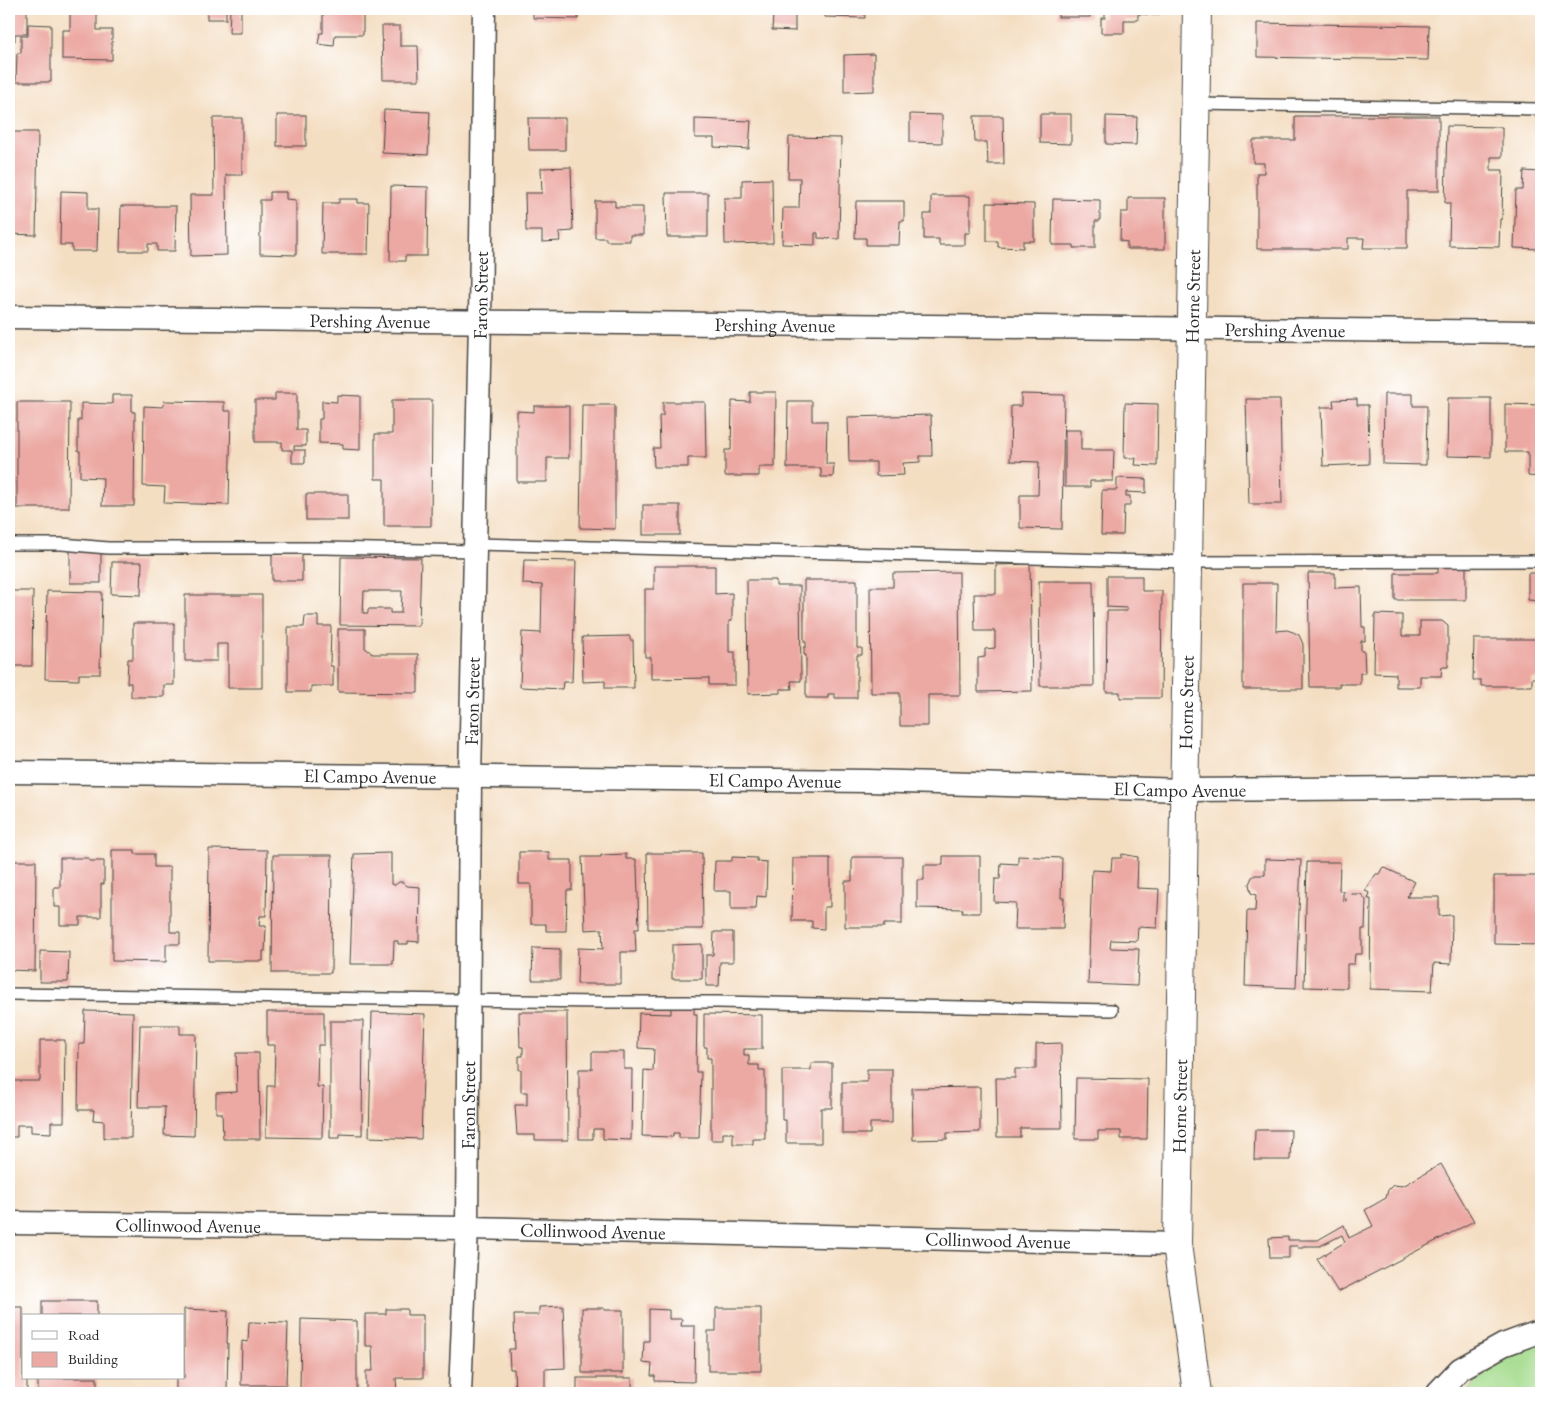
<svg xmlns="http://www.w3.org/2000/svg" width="1550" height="1402" viewBox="0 0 1550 1402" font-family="'EB Garamond',serif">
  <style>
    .green { fill: #a4db8d; stroke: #68835c }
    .building { fill: #eca8a2; fill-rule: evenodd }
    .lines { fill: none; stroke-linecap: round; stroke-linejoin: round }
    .service-casing { stroke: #494642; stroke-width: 14 }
    .minor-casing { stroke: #494642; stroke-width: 25 }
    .tertiary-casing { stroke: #494642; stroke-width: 30 }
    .service { stroke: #fff; stroke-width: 11 }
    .minor { stroke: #fff; stroke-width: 22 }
    .tertiary { stroke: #fff; stroke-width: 28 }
    .labels { text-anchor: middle; stroke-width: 4.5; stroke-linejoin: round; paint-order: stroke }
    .street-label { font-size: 19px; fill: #2b2b2b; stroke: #fff }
  </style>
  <rect width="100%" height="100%" fill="#fff"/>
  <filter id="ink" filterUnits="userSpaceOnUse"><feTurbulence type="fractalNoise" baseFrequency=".02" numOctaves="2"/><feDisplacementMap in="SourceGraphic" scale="10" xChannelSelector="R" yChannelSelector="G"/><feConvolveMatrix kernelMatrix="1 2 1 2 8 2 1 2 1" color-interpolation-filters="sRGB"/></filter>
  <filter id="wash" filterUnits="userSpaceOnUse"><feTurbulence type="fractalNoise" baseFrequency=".0096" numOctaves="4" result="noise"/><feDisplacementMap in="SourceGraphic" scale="20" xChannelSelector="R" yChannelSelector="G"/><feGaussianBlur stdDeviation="1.12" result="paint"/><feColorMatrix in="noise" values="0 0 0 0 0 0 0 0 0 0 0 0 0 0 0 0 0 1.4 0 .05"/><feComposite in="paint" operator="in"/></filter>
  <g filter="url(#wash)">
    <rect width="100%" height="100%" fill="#f4dec2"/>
    <!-- green -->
    <path class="green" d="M1541 1342V1393H1465L1506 1355Z"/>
    <g id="blocks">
      <!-- building -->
      <g class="building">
        <path d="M9 9H27V34H15V41H9Z"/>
        <path d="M70 9H97V30H112V60L62 59V30H70Z"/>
        <rect x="207" y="9" width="19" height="10"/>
        <path d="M230 9H241V33H229Z"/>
        <path d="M323 9H363V35H335L334 46 318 44 320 33H323Z"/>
        <path d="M533 9H578V19L533 18Z"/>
        <path d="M767 9H795V31L772 30 773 14H767Z"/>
        <path d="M825 9H865V18L825 17Z"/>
        <rect x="1058" y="9" width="32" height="8"/>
        <path d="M1105 9H1159V15L1138 14V20H1124V33H1101V18H1105Z"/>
        <path d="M1257 23 1429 26 1428 60 1257 57Z"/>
        <path d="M28 24 51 25V82H16L17 53H21V36H28Z"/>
        <path d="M382 26H400V46H418L419 80H383Z"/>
        <path d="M874 54V91L844 92V55Z"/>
        <path d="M384 110 430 112 428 155 382 153Z"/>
        <path d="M910 114 942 115V143L910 142Z"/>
        <path d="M1040 114H1071V144L1040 143Z"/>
        <rect x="277" y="115" width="29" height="31"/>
        <path d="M974 116H1003L1004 164H988L987 142H975Z"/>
        <path d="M1106 116 1137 117 1136 145 1106 144Z"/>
        <path d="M1295 116H1439V191H1407V248H1363L1364 238H1348V249H1257V173H1264V163H1253V140H1295Z"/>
        <path d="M213 118H242V175H226L227 255 191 256 190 195H214Z"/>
        <path d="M528 118H565V150H529Z"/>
        <path d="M695 119 751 121 749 149 714 147V138H695Z"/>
        <path d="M1447 126 1502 127V157H1491V170H1503L1502 219H1500L1499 247 1449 246 1450 203H1445Z"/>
        <path d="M9 132H38L36 235 9 234Z"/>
        <path d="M789 137 841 138 839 239 818 238V233H815V245L782 244 783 208H799L800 178H788Z"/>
        <path d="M571 167 573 231 559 232 560 241 542 242V231H526L525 193H542L541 168Z"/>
        <path d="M1524 171 1541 172V249L1514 248 1516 190H1523Z"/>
        <path d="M772 179 773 243 725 244 724 198H742V180Z"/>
        <path d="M391 186 428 187 427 256H405V261H390Z"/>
        <path d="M61 191 88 192V209H98L97 251H72V245H60Z"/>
        <path d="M270 192H286V199L296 200V255L260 254V200H270Z"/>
        <path d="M666 193H708V237H667Z"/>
        <path d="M931 196H970V233H965V245H939V239H924V214H931Z"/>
        <path d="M1128 198H1165V249H1127V242L1120 241 1121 212H1128Z"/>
        <path d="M339 199H358V203H369L368 254H322L323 203H339Z"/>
        <path d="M1053 199 1100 200V221H1095V248H1074V245H1052Z"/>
        <path d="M595 201H615V207H643V235H630V241H606V238H595Z"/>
        <path d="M856 201H904V221H900L899 245H866V238H855Z"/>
        <path d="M987 203 1034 204V241H1023V248L998 247V241H987Z"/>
        <path d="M121 206H176L175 251H157V244H148V251H120Z"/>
        <path d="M750 392H776L775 467H759V476H725V450H731L732 401 750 402Z"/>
        <path d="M275 393H297V430H306V446H294V450H305V463H292V450H282V442H255V400H275Z"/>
        <path d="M1021 394 1064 395 1062 529 1020 528V495H1038L1039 462 1010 461 1011 406H1021Z"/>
        <path d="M1384 394H1413V406H1427L1426 465 1383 464Z"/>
        <path d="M112 395H132V412H135L134 506H102L103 478 80 477V451H78V420H81V403L112 404Z"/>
        <path d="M337 395 360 396V450L343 449V444L319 443V419H322V401L337 402Z"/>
        <path d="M1448 398H1491V457L1447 456Z"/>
        <path d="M1246 399H1280L1282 504H1249Z"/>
        <path d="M1357 399V405H1368L1369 464 1323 466 1321 407H1334L1333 400Z"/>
        <path d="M392 400H432L431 526H384V479H375V434H392Z"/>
        <path d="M164 401 224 402V411H231L229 505 164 503 165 487 143 486 144 406 163 407Z"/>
        <path d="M788 401H812V421H827L826 464H834L833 477H821V468H787Z"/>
        <path d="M17 402H70L69 508H17Z"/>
        <path d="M663 402H705L706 458H688V467H654L653 448H660L659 416H663Z"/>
        <path d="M1125 403 1158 404 1157 466 1135 465 1136 458H1124Z"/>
        <path d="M1505 404 1541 405V477L1528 476V452H1505Z"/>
        <path d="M582 405H615V529L580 528Z"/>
        <path d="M534 406H569V458H547V482H517V411L534 412Z"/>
        <path d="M931 415 932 456H920V462L903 463 904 475 876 476V462H849L848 417Z"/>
        <path d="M1065 430H1081V450H1114L1113 481H1090V487H1065Z"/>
        <path d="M1117 478 1146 479V493L1126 492V496H1130V506H1124L1123 535H1101L1102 490H1117Z"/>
        <rect x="306" y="494" width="42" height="26"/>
        <rect x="9" y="501" width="4" height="28"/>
        <rect x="643" y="505" width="37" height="30"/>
        <rect x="70" y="550" width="31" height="33"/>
        <path d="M272 550 302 551V581H272Z"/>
        <path d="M341 557 421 558 419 626 340 625ZM364 591H402L401 613H390V609H368V613H363Z"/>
        <path d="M524 560 576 561 572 682H563L562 689 520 687 522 632 541 633 542 585 523 584Z"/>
        <path d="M112 562H142L141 595 111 594Z"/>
        <path d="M1030 564 1032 691 978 692V658L985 657V649L995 648V631H975L974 594H996V565Z"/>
        <path d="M654 566H715V594L732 593V621H729V652H735V685H709V678L651 679V657H645V589H654Z"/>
        <path d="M1438 566H1466V600H1395V573H1438Z"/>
        <path d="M959 572 960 695H928V726H900V693H871L870 587H893V573Z"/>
        <path d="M1308 573H1335V588L1361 587 1362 627H1365V641H1361V651H1364L1365 673H1360V684H1339V687H1310Z"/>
        <path d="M1528 573H1541V601L1528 600Z"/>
        <path d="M1107 576H1142V591H1162L1161 698H1120V692H1106L1107 611H1127V608L1107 607Z"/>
        <path d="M747 580H776V586H800L801 681H791L792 689H780V693L748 694Z"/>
        <path d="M804 580H857V648H862V655H857V698H835V694H828V698H806V655H804V647H806V642H804Z"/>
        <path d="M1039 581H1093L1094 686H1040Z"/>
        <path d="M1243 583H1277L1276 631 1287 630 1293 632 1299 635 1303 644V689H1243Z"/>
        <path d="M9 591H33L32 666H9Z"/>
        <path d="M47 591 102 592 100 674H79V680L45 679Z"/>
        <path d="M185 595H262V688H228V644H217V661H185Z"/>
        <path d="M1375 614 1402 615V636H1420V621H1442L1448 626V667H1442L1441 676H1420V687H1396V674L1374 673Z"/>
        <path d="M305 616H318V626H331L330 666H333V686H311V692H288V627H304Z"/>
        <path d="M133 623H174V685H164V697H131V683H127L128 659H133Z"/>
        <path d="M338 629H365V648L373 654H418V693L338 692Z"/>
        <path d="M630 636V640H633L634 688H605V681L583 682 582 637Z"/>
        <path d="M1474 639H1541V678H1532V686H1481V680H1473Z"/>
        <path d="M209 849 267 850 266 916H260L259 926H266L265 951H263V961H208Z"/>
        <path d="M112 850H135V854H154V867H170V932H180V944H166V962L112 961Z"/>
        <path d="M519 852H549V860H572V890H567L566 931H546V924H531V884H519Z"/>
        <path d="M391 853V884L395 885 399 882H403L407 886 420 887 419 942 408 941V944H398V941H394L393 964H350L354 854Z"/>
        <path d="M647 853H702L703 929H648Z"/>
        <path d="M626 854V859H636V865H637L639 929H635L636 952H621V984H577L578 948 603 949 602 929 585 930 582 857H601V855Z"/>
        <path d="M1122 854 1138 857 1137 888 1159 889 1157 928 1138 927 1137 941 1111 940 1110 948 1139 949 1137 986 1088 984 1092 870 1111 871 1112 858H1121Z"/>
        <path d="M273 855H332L331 973H272Z"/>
        <path d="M943 856H980V913H962L963 909 917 908V880H924V865H943Z"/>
        <path d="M1018 856 1062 858 1061 898H1064L1063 929H1015L1016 903 994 902 995 879H1000L1001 863 1018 864Z"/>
        <path d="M732 857 757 858V861L767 862 766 897 757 896 756 909H731V891H714L715 861H732Z"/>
        <path d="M852 857H902V924H884V927H845V881H852Z"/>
        <path d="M60 858H89V861H104V884H101V917H80V925H60V907H54V887H60Z"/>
        <path d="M793 858H830V907H824V929L812 928V921H792Z"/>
        <path d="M1265 859 1301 860 1296 988 1245 986 1247 911H1255L1256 895 1251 893 1249 884 1252 877 1255 875H1265Z"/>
        <path d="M9 861H36L35 971 9 970Z"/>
        <path d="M1307 862H1340L1339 891H1343V900L1346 901V898L1350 894H1361L1366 900 1365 929H1362V954H1355L1354 964H1347V988L1304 987Z"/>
        <path d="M1383 867 1415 882 1407 897H1439V916L1452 915 1451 964 1434 963 1432 991 1370 989 1371 899H1368L1370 893 1365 891 1376 874H1379Z"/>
        <path d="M1494 876H1541L1540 945 1494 944Z"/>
        <path d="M714 932H733V962H720L719 986H706V955H713Z"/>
        <path d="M702 944V979H672V945Z"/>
        <path d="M533 948 560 949V980H532Z"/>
        <path d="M40 951 69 952 68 982H40Z"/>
        <path d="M671 1005 694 1006V1014H697L696 1072H701L699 1138H679V1133H673V1137L642 1136 644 1070 653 1071 654 1049 638 1048 639 1013 671 1014Z"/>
        <path d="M85 1011 133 1012 131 1138H104V1121L93 1120 94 1110H78L79 1044H84Z"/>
        <path d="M267 1012H324V1045H318L317 1087H323L322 1138 266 1137 267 1086H274L275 1045H267Z"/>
        <path d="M372 1012 425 1014 421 1139 369 1137Z"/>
        <path d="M519 1012H567L568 1140H535V1135H517L515 1105H527V1092H521V1070H519V1056H523V1047H520Z"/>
        <path d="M704 1014 762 1015V1049H744V1055H749V1065H759V1070H765V1139H753V1144H733V1133H723V1140H711V1058H707V1047H704Z"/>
        <path d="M330 1021H363L362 1135 340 1134V1138H330Z"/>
        <path d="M140 1025H180V1034H196L194 1136 164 1135 165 1107H138Z"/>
        <path d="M40 1040H65L64 1122H51V1133L31 1132V1125H17V1137H9V1081H40Z"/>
        <path d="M1061 1043 1062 1128H1020V1137H997L996 1078H1015V1069H1036V1044Z"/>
        <path d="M592 1052H624V1069H632L631 1140 603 1139V1129H593V1139H579V1069H592Z"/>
        <path d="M236 1053H259L260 1139H223L222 1113H216V1093L237 1092Z"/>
        <path d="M811 1063H832V1108H821V1143H786V1120H782V1070H811Z"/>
        <path d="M867 1069H892V1123H870V1134H842V1082H867Z"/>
        <path d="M1076 1078 1148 1079 1147 1139H1121V1131H1098V1139H1075Z"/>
        <path d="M980 1087V1132L947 1133V1139L913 1140 912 1088Z"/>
        <path d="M1255 1130H1291L1290 1160H1254Z"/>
        <path d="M1441 1164 1474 1221 1338 1292 1317 1259 1345 1242 1342 1235 1320 1246H1303V1248H1298L1297 1246H1289V1258H1270L1269 1238 1288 1237V1240H1318L1344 1225 1349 1238 1373 1226 1365 1210 1386 1198 1388 1190 1393 1185 1403 1186Z"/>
        <rect x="42" y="1301" width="55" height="15"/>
        <path d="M563 1306 565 1368 545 1369V1393H515L514 1369H510L509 1349H515L514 1315H539V1307Z"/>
        <path d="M9 1307H23V1376L24 1378H27V1393H9Z"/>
        <path d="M582 1308H604V1310H623V1373H582Z"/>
        <path d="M716 1308H761V1371H708V1331H716Z"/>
        <path d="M184 1309 228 1311 227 1343H228L227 1393H176V1378H184Z"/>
        <path d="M386 1309H407V1315H423V1378H396L397 1393H366V1371H373L372 1346H365V1314H386Z"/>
        <path d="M649 1309 669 1310V1319H682L681 1326H695L694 1382 655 1381V1376H651L652 1364 643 1363 644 1341H649Z"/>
        <path d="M301 1319 357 1321V1393H300Z"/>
        <path d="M249 1322 288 1323 286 1385H241L242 1341 248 1342Z"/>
        <rect x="38" y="1378" width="59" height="15"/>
        <rect x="577" y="1378" width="55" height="15"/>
      </g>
    </g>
  </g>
  <g filter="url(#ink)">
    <use href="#blocks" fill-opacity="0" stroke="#494642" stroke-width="1"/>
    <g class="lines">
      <!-- service casing -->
      <g class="service-casing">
        <g id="service">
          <path d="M1196 104 1541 109"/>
          <path d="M9 544H62L108 548H324L475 551"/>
          <path d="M475 544 1188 562 1541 561"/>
          <path d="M9 994 601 1002H717L1112 1010"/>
        </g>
      </g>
      <!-- minor casing -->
      <g class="minor-casing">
        <g id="minor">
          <path id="s1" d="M9 317 1541 332"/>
          <path id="s2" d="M9 772 868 781 1185 790 1541 787"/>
          <path id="s3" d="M9 1223 467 1228 1177 1244"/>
          <path id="s4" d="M460 1393 467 1228 470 778 480 321 484 9"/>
          <path d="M1437 1393 1460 1369 1503 1345 1541 1331"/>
        </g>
      </g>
      <!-- tertiary casing -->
      <g class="tertiary-casing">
        <g id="tertiary">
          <path id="s5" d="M1197 1393 1177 1244 1197 9"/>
        </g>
      </g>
      <!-- service -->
      <use href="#service" class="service"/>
      <!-- minor -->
      <use href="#minor" class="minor"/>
      <!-- tertiary -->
      <use href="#tertiary" class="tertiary"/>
    </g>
  </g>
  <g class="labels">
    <!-- street labels -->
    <g class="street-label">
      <text dy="7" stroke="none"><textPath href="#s4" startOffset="1098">Faron Street</textPath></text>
      <text dy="7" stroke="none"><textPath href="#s5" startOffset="1098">Horne Street</textPath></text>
      <text dy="7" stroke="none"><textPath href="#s1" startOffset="361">Pershing Avenue</textPath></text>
      <text dy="7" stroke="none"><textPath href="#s1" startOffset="766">Pershing Avenue</textPath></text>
      <text dy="7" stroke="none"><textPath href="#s1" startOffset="1276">Pershing Avenue</textPath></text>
      <text dy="7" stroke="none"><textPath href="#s4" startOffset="692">Faron Street</textPath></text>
      <text dy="7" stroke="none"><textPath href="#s5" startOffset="692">Horne Street</textPath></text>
      <text dy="7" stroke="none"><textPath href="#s2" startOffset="361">El Campo Avenue</textPath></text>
      <text dy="7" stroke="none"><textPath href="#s2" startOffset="766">El Campo Avenue</textPath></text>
      <text dy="7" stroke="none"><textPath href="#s2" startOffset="1171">El Campo Avenue</textPath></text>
      <text dy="7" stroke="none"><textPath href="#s4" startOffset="288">Faron Street</textPath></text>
      <text dy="7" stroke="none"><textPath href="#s5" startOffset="288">Horne Street</textPath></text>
      <text dy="7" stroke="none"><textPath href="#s3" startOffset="179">Collinwood Avenue</textPath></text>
      <text dy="7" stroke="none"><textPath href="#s3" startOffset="584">Collinwood Avenue</textPath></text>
      <text dy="7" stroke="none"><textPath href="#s3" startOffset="989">Collinwood Avenue</textPath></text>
    </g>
  </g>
  <!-- margin -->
  <rect width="1550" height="1402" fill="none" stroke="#fff" stroke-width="30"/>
  <!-- legend -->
  <rect x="22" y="1314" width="162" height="65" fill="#ffffff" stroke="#aaaaaa"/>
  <rect x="32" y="1331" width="25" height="8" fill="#ffffff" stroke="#aaaaaa"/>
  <text x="68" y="1340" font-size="15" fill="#2b2b2b">Road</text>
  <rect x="32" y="1352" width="25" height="15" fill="#eca8a2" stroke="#aaaaaa"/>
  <text x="68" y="1364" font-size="15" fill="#2b2b2b">Building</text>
</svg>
